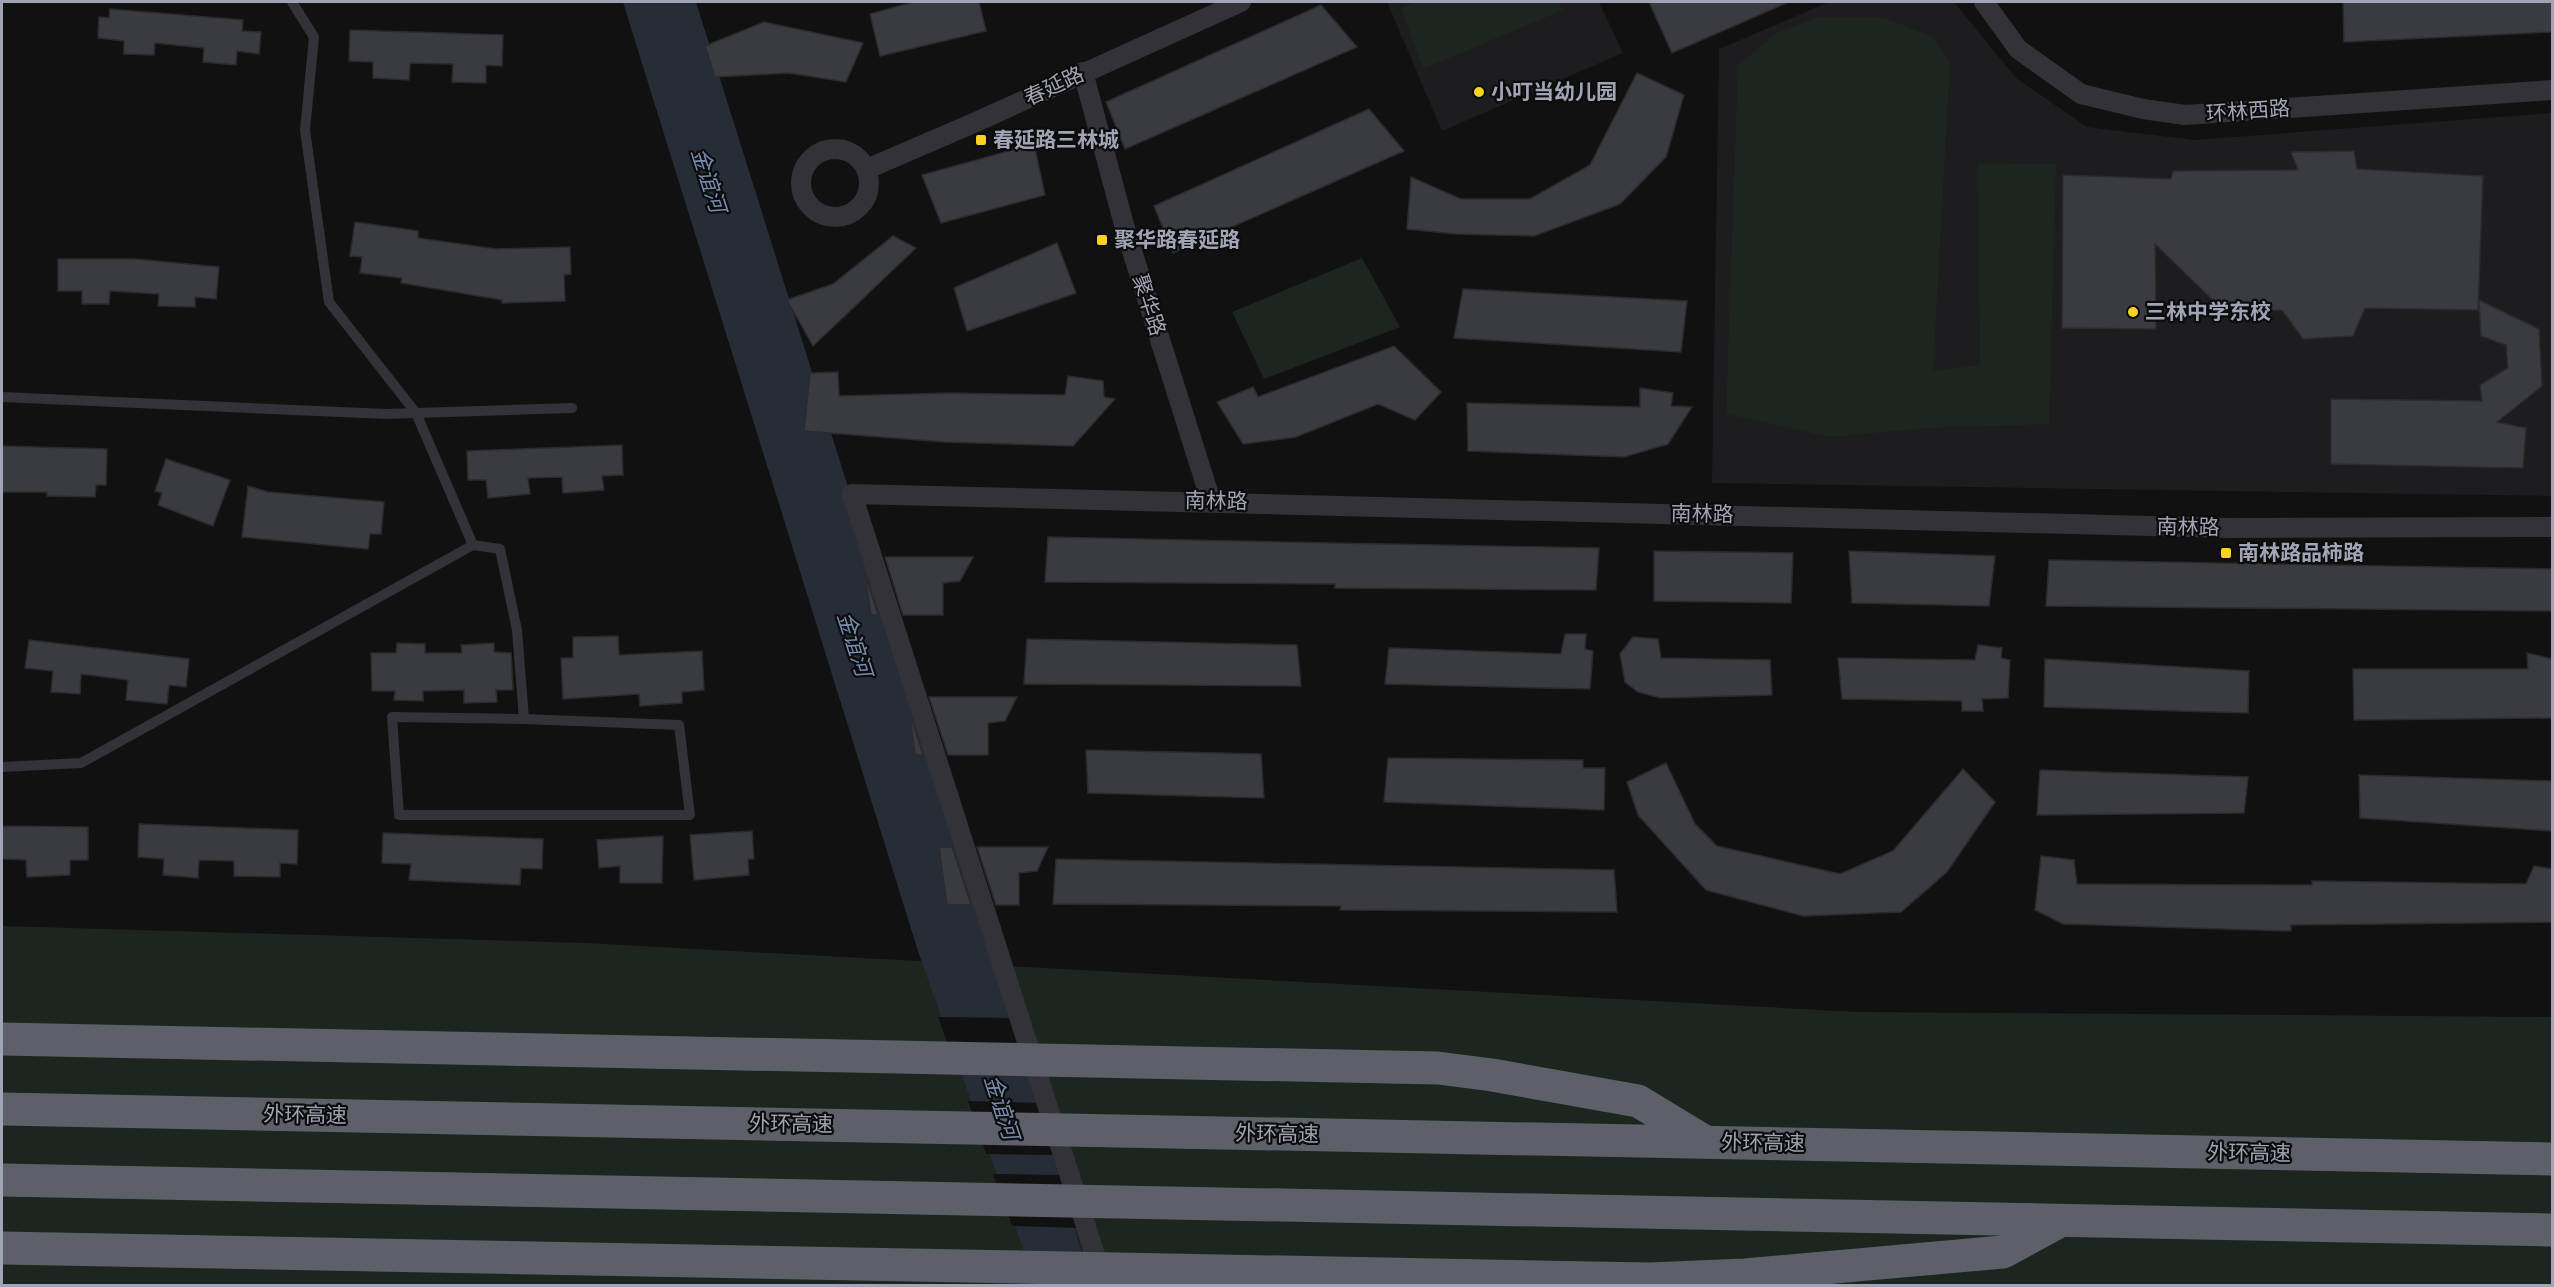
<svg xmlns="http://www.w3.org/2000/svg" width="2554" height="1287" viewBox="0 0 2554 1287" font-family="Commissioner,'Noto Sans SC',sans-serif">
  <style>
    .built { fill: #1d1d1f }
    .green { fill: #1d251f }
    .water { fill: #272d36 }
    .pier { fill: #111112 }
    .building { fill: #3a3b40; stroke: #2b2b2f; stroke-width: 1.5 }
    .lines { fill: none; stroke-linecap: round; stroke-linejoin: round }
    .lane { stroke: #323238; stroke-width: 10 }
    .street { stroke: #323238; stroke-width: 20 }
    .highway { stroke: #5d5f69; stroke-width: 33 }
    .poi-dot { fill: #fad321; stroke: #0c0c0d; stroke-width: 2 }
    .labels { text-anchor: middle; stroke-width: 4.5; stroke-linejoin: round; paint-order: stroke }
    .street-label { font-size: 21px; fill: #a1a4b4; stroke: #0c0c0d }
    .poi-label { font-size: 21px; font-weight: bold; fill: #a1a4b4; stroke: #0c0c0d; text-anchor: start }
    .water-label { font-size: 22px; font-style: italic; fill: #768cb1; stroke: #0c0c0d }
  </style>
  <rect width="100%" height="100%" fill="#111112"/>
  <!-- built -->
  <g class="built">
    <path d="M1387 2H1599L1623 53 1442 131Z"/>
    <path d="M1829 2H1954L2016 78 2087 127 2194 140 2552 113V496L1712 483 1719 49Z"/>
  </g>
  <!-- green -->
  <g class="green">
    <path d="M1415 2H1559L1563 10 1423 69 1401 8Z"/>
    <path d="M1820 17 1885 18 1933 37 1950 63 1933 371 1980 365 1978 163 2056 164 2049 424 1929 428 1830 437 1726 414 1738 66 1776 33Z"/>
    <path d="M1362 258 1400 327 1264 379 1232 312Z"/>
    <path d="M2 926 585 943 1857 1012 2552 1017V1285L2 1286Z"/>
  </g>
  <!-- water -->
  <path class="water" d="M623 2H696L998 966 1091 1285H1036L918 951Z"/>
  <!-- pier -->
  <g class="pier">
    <path d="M938 1017 1016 1018 1032 1072 957 1071Z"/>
    <path d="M968 1101 1041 1103 1056 1155 986 1154Z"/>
    <path d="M993 1174 1062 1175 1077 1228 1012 1226Z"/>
  </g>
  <!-- building -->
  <g class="building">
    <path d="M913 2H979L986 31 880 56 870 14Z"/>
    <path d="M1649 2H1789L1672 53Z"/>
    <path d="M2343 2H2553V32L2344 42Z"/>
    <path d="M1321 5 1357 47 1125 149 1106 102Z"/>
    <path d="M110 9 243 20 242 31 261 32 259 54 237 51 236 65 203 62 204 48 155 43 154 55 124 54V41L98 38 99 17 109 18Z"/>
    <path d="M764 22 863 43 846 82 788 73 715 77 705 46Z"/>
    <path d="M350 30 503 35 502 66 486 65V83L452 82 453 64 410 63 409 80 373 78V62L349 61Z"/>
    <path d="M1637 73 1684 95 1666 157 1620 204 1534 236 1456 234 1407 229 1411 177 1461 199H1530L1590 165Z"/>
    <path d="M1369 109 1404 151 1173 253 1154 206Z"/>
    <path d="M1034 144 1045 195 941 223 922 175Z"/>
    <path d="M2354 151 2357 169 2483 176 2478 310 2365 308 2353 336 2303 339 2282 310 2224 311 2155 244 2156 329 2062 328 2063 175 2171 179 2173 171 2298 170 2291 152Z"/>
    <path d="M355 222 418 231V238L496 249 570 247 571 274 564 275 565 301 502 303V300L401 283 402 278 360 273 362 257 350 256Z"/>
    <path d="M893 236 916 248 813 346 787 300 833 284Z"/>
    <path d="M1057 243 1076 293 967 331 954 288Z"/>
    <path d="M58 259H135L219 267 216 299 195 297V307L158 306 159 294 110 291 109 304H82V291H58Z"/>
    <path d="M1463 289 1687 301 1681 352 1454 338Z"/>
    <path d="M2479 300 2539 329 2542 386 2497 422 2526 428 2523 468 2331 464V399L2482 401 2480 385 2508 368 2506 345 2481 336Z"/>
    <path d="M1394 346 1441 392 1415 420 1378 404 1296 437 1243 444 1217 402 1253 387 1258 397Z"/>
    <path d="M838 372 839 396 950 393 1065 395 1068 376 1103 381 1104 397 1115 399 1073 446 945 442 804 431 810 373Z"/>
    <path d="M1640 388 1673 393 1671 406 1692 407 1668 444 1624 457 1468 451 1467 403 1640 407Z"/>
    <path d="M622 445 623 475 602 476 604 490 563 493 562 477 528 478 530 494 488 498 486 480H468L467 451Z"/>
    <path d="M2 446 107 449 106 485H96L95 497 47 496V492H2Z"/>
    <path d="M166 459 230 480 213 526 158 505 162 493 155 491Z"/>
    <path d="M248 486 268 492 384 502 381 534H370L368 549 242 537Z"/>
    <path d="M1048 537 1333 543 1599 548 1596 590 1335 588V584L1045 582Z"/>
    <path d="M1654 551 1793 553 1791 603 1654 601Z"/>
    <path d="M1849 551 1995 556 1989 606 1852 603Z"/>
    <path d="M885 557H973L960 581 943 583V615H903Z"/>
    <path d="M2049 560 2553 569V611L2046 606Z"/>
    <path d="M865 574 878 615H871Z"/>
    <path d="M1565 634H1586L1585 649 1593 651 1590 689 1385 684 1389 648 1561 654Z"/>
    <path d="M618 636 619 655 702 651 704 690 682 692V703L640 706 639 694 563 699 561 658H573V637Z"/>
    <path d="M1633 637 1658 639 1661 658 1770 660 1772 695 1661 698 1638 692 1625 682 1620 654Z"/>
    <path d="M1027 639 1297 645 1301 686 1024 684Z"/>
    <path d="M29 640 189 659 186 687 169 685 167 704 126 700 128 680 81 674 80 694 51 692 53 671 25 668Z"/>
    <path d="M397 643 425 644V653H462L461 645 494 643V652L511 653 513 690H496L497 702 464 703V690L423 691V701L394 700 395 691H372L371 653H396Z"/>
    <path d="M1978 645 2002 648 2001 658 2010 660 2008 698 1982 699 1983 711H1962V701L1842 699 1838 658 1975 660Z"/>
    <path d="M2527 653 2553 659V718L2354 720 2353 669H2528Z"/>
    <path d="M2045 659 2249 671 2248 713 2044 707Z"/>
    <path d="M929 697H1017L1005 721 988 723V755H948Z"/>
    <path d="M910 714 923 755H915Z"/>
    <path d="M1086 750 1261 754 1264 798 1088 793Z"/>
    <path d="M1388 758 1583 760V768H1605L1604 810 1384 802Z"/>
    <path d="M1666 763 1695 824 1717 846 1840 874 1893 851 1963 769 1995 802 1947 872 1901 912 1803 916 1706 890 1638 815 1627 782Z"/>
    <path d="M2040 770 2248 777 2244 813 2037 815Z"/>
    <path d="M2359 775 2553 781V831L2360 818Z"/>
    <path d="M139 824 298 830 297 864 280 863V877L234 876V861L199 860 198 878 163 875 164 859 138 857Z"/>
    <path d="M2 826 88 827V860H70V875L27 877 26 860 2 859Z"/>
    <path d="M752 831 754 859H748L749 875 694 880 690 835Z"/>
    <path d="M383 833 543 839 542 869 521 868 520 885 409 880 411 864 382 863Z"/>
    <path d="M663 836 662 883H620V866L599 868 597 840Z"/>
    <path d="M939 847H952L971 905H947Z"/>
    <path d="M977 847H1048L1037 871 1019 873V905H996Z"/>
    <path d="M2041 856 2074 860 2077 884 2312 885V881L2526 884 2534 866 2553 869V922L2291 925V931L2063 924 2035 910Z"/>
    <path d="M1056 859 1614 870 1617 912 1340 910 1341 906 1053 904Z"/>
  </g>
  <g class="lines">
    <!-- lane -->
    <g class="lane">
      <path d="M292 2 314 37 305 130 329 302 416 413 473 545"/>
      <path d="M2 397 386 414 572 408"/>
      <path d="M2 767 81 763 473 545 500 549 517 630 524 719 679 725 690 815H399L392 717 524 719"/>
    </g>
    <!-- street -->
    <g class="street">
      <path d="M1984 2 2018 49 2081 94 2143 109 2185 115 2552 90"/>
      <path d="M1083 72 1126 232 1211 501"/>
      <circle cx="835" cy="183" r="34"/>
      <path d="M867 169 976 122 1241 2"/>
      <path d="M1105 1286 852 494 2230 528 2552 527"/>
    </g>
    <!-- highway -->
    <g class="highway">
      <path d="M2 1039 1438 1068 1492 1075 1638 1101 1704 1141"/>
      <path d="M2 1109 2552 1159"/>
      <path d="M2 1180 2552 1230"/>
      <path d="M2 1248 1650 1279 1745 1275 2003 1252 2060 1221"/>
    </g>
  </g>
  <!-- markers -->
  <g class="poi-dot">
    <circle cx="1479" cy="92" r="6"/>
    <rect x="975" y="134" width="12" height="12" rx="3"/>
    <rect x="1096" y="234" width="12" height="12" rx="3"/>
    <circle cx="2133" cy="312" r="6"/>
    <rect x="2220" y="547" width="12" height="12" rx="3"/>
  </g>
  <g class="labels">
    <!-- street labels -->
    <g class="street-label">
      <text transform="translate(1054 86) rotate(-25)" y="7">春延路</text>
      <text transform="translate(2248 111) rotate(-4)" y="7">环林西路</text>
      <text transform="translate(1149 305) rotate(72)" y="7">聚华路</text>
      <text transform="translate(1216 501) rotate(1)" y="7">南林路</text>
      <text transform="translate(1702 514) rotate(1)" y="7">南林路</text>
      <text transform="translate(2188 527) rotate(1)" y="7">南林路</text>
      <text transform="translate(305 1115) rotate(1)" y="7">外环高速</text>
      <text transform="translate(791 1124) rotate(1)" y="7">外环高速</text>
      <text transform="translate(1277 1134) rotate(1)" y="7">外环高速</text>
      <text transform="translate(1763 1143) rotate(1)" y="7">外环高速</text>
      <text transform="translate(2249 1153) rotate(1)" y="7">外环高速</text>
    </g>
    <!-- poi labels -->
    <g class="poi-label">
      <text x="1491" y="99">小叮当幼儿园</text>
      <text x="993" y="147">春延路三林城</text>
      <text x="1114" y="247">聚华路春延路</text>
      <text x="2145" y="319">三林中学东校</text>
      <text x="2238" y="560">南林路品柿路</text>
    </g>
    <!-- water labels -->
    <g class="water-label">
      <text transform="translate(709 180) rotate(72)" y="8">金谊河</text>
      <text transform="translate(855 644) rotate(72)" y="8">金谊河</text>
      <text transform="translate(1002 1107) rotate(72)" y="8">金谊河</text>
    </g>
  </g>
  <!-- border -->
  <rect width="2554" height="1287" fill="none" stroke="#a1a4b4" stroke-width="6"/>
</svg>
